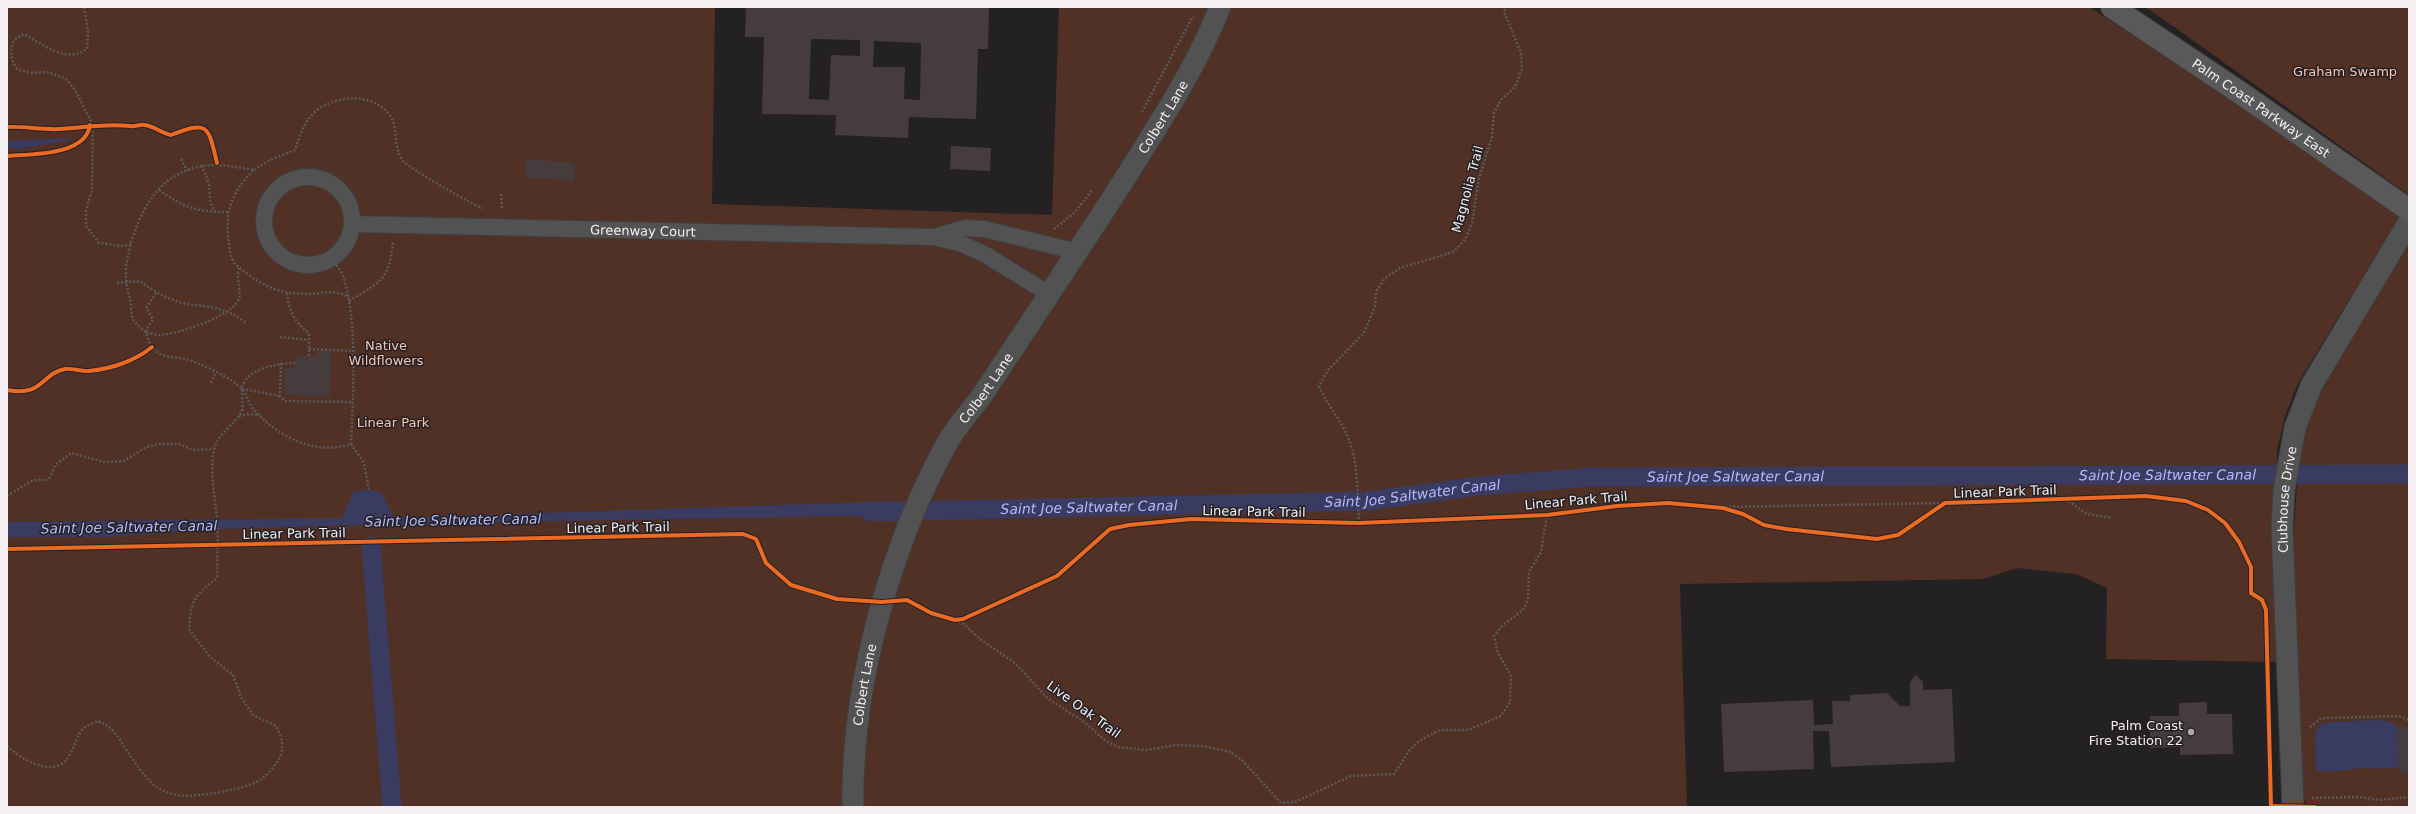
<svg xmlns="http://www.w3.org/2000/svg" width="2416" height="814" viewBox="0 0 2416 814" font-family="'DejaVu Sans',sans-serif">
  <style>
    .green { fill: #513126 }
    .water { fill: #3a3b60 }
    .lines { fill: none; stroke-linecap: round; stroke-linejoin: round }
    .canal { stroke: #3a3b60; stroke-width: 19 }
    .building { fill: #463c3e; fill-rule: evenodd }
    .minor-casing { stroke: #403f40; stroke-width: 18 }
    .tertiary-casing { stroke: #403f40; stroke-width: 23 }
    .primary-casing { stroke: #403f40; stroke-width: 24 }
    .path { stroke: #5a5a5a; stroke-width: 2.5; stroke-dasharray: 2 2; stroke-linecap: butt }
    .minor { stroke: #525252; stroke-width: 16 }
    .tertiary { stroke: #525252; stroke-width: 21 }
    .primary { stroke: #5a595a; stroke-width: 22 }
    .cycleway-casing { stroke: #252023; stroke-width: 6 }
    .cycleway { stroke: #ed6a23; stroke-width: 4 }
    .poi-dot { fill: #aba7aa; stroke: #252023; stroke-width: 1.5 }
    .labels { text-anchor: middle; stroke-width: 3; stroke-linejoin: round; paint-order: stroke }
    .park-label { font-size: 13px; fill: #f5c6b6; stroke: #252023 }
    .street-label { font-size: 13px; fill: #f3eff2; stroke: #252023 }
    .poi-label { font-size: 13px; fill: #f3eff2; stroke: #252023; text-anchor: end }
    .water-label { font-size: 14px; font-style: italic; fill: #b3bafe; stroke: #252023 }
  </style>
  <rect width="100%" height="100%" fill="#242123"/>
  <!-- green -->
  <g class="green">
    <path d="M7 7H715L712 204 1052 215 1059 7H2089L2144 42 2402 213 2298 383 2285 416 2277 450 2276 662 2106 659 2107 588 2076 574 2017 568 1983 579 1680 584 1687 807H7Z"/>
    <path d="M2145 7H2409V195L2166 21Z"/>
    <path d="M2409 244V807H2308L2302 794 2293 544 2299 456 2304 431 2319 390Z"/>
  </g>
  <!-- water -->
  <g class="water">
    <path d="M75 138 71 140 18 149 7 148V141Z"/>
    <path d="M369 490 381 492 394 518 899 501 894 515 396 524 224 529 106 537H7V522L342 518 354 491Z"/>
    <path d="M2381 720 2391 722 2397 727 2399 767C2384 770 2377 768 2364 768 2348 769 2332 774 2316 770L2315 733 2320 725 2328 722Z"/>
  </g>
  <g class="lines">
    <!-- canal -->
    <g class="canal">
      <path id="s1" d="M870 512 1367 501 1480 486 1592 477 2409 474"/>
      <path d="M371 546 392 807"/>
    </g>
  </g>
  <!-- building -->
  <g class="building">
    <path d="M746 7 989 8 988 49H978L976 119 909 117 908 138 835 135 836 115 762 114 764 37H745ZM811 39 860 40V56L831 55 829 100 809 99ZM874 41 921 43 920 100 904 99 905 67H873Z"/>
    <path d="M951 146 991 148 990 171 950 169Z"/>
    <path d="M526 159 575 163 574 181 525 177Z"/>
    <path d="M317 351H331L330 396 284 395 285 368H295V356H317Z"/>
    <path d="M1916 675 1923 682V690L1952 689 1955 762 1831 767 1829 731H1813L1814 769 1724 772 1721 704 1813 700 1814 725 1833 724 1832 701H1850V695L1887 693 1900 706H1910V682Z"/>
    <path d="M2207 702V714H2232L2233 754 2180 755V747L2150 748V716H2179V703Z"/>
    <path d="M2397 727H2409V772H2399Z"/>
  </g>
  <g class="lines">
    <!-- minor casing -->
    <g class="minor-casing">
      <g id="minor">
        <circle cx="308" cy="221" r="44"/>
        <path id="s2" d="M352 224 934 237 962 244 986 255 1049 294"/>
        <path d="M935 237 965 228 984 229 1078 252"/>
      </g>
    </g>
    <!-- tertiary casing -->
    <g class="tertiary-casing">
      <g id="tertiary">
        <path id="s3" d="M853 807C851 688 889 549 946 445 956 426 971 411 983 394 1032 320 1081 247 1129 172 1162 119 1197 66 1220 7"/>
        <path id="s4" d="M2293 807 2282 527 2284 490 2295 428 2311 386 2409 222"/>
      </g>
    </g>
    <!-- primary casing -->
    <g class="primary-casing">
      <g id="primary">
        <path id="s5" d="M2112 7 2239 92 2409 210"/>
      </g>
    </g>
    <!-- path -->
    <g class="path">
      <path d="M84 7 88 31 87 49C66 64 44 45 24 34L14 40C10 51 10 59 17 69L30 73 47 72 65 78 75 90 93 125 92 190 86 210V226L99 243 122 246 132 244"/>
      <path d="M1142 112 1193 16"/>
      <path d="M181 159 187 171"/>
      <path d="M202 165C204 171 206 176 208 181 211 192 207 203 216 212"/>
      <path d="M254 170 270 160 295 150C299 137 303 124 314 113 334 94 376 92 391 117 398 128 393 148 403 161 409 168 474 206 483 208"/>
      <path d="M159 190C184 208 198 212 228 212"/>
      <path d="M501 194 502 210"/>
      <path d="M1054 229 1075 212 1092 190"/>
      <path d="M331 259C335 264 341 270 343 276 358 319 353 399 351 444 314 456 279 437 254 410 248 403 247 395 242 389 232 378 200 363 186 359 173 356 162 359 153 348 149 344 148 336 145 332 142 328 137 325 134 321 131 317 131 308 131 303 128 291 125 280 126 267 130 237 146 192 175 176 203 160 224 165 254 170 236 187 225 208 228 234 229 243 229 252 233 261 237 267 241 269 246 273 266 288 283 294 308 294 322 294 337 288 349 298"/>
      <path d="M117 283 140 281C154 292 171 301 188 304 211 307 228 308 246 323"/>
      <path d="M156 293 146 308 153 319 145 332C150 333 156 335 160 335 178 334 229 317 238 301 243 292 235 279 239 268"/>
      <path d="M287 293C289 311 295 323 309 333V356"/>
      <path d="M349 301C380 282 389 281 393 242"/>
      <path d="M280 337 309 340"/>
      <path d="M309 349 352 351"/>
      <path d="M281 363 280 396 285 401 352 402"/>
      <path d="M211 383 216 372"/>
      <path d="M242 389 280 396"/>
      <path d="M239 416 249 414 260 415"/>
      <path d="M351 444 364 463 369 490"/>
      <path d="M7 496 33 480H49L55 465 71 453 104 462 124 461 146 447 159 444H179L192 450 214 449"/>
      <path d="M2065 499 2087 514 2112 518"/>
      <path d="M1721 507 1945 503"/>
      <path d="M1359 523C1357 497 1359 465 1349 440 1342 421 1327 405 1319 386L1328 370 1364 333 1375 306 1376 292 1385 278 1400 268 1453 252 1465 240 1472 223 1479 178 1492 137 1494 113 1501 100 1515 87 1522 69 1521 53 1504 12 1506 7"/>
      <path d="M955 620 964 624 981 640 1015 663 1047 698 1084 722 1106 741 1118 747 1147 750 1176 745 1202 746 1231 752 1243 761 1281 803 1295 802 1351 776 1394 774 1409 751 1418 742 1428 736 1440 730H1468L1501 716 1510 702 1511 676 1497 651 1494 636 1503 625 1523 610 1528 600 1529 572 1541 552 1547 515"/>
      <path d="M2310 727 2320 719 2327 718 2398 716 2409 720"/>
      <path d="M7 746C21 759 52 778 67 759 74 750 76 735 84 728 87 725 94 723 98 721 113 727 117 735 125 748 155 793 164 802 220 792 240 788 258 786 271 770 285 754 285 744 276 726L253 715 241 697 233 675 210 657 189 629C191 600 194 596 217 578 217 556 219 533 216 511 214 492 210 469 214 450 218 432 237 423 242 411 244 403 241 397 242 390 243 369 279 363 295 363"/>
      <path d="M2312 798 2359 797 2379 800 2409 797"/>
    </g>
    <!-- minor -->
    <use href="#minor" class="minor"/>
    <!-- tertiary -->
    <use href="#tertiary" class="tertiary"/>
    <!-- primary -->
    <use href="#primary" class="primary"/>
    <!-- cycleway casing -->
    <g class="cycleway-casing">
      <g id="cycleway">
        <path d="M7 127C24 126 41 130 59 129 84 128 104 123 130 126 135 127 140 124 145 125 153 126 162 133 171 135 209 120 208 126 217 163"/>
        <path d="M7 156C30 154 86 156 90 125"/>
        <path d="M7 390C44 397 40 374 65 369 74 368 81 372 89 371 111 369 135 361 152 347"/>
        <path d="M7 549 743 534 756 539 766 563 791 585 837 599 882 602 907 600 931 613 955 620 963 619 1057 576 1110 529 1129 525 1191 519 1359 523 1547 515 1617 506 1668 503 1723 508 1743 514 1764 525 1786 529 1877 539 1898 535 1945 503 2146 496 2186 501 2208 510 2225 523 2239 542 2251 567V593L2262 600 2266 610 2271 806 2315 807"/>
      </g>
    </g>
    <!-- cycleway -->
    <use href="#cycleway" class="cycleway"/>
  </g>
  <!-- markers -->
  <circle class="poi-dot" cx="2191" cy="732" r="4"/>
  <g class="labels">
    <!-- park labels -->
    <g class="park-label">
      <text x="2345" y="76">Graham Swamp</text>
      <text x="386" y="350">Native<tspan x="386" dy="15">Wildflowers</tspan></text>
      <text x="393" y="427">Linear Park</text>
    </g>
    <!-- street labels -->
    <g class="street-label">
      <text dy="5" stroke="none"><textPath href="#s5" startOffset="180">Palm Coast Parkway East</textPath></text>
      <text dy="5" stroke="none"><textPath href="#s3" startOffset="771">Colbert Lane</textPath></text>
      <text transform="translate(1467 189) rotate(-75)" y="5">Magnolia Trail</text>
      <text dy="5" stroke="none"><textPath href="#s2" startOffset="291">Greenway Court</textPath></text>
      <text dy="5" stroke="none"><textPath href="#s3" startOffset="447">Colbert Lane</textPath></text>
      <text transform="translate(2005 491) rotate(-2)" y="5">Linear Park Trail</text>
      <text transform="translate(1576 500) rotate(-5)" y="5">Linear Park Trail</text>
      <text dy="5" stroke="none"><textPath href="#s4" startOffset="308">Clubhouse Drive</textPath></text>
      <text transform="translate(1254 511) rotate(1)" y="5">Linear Park Trail</text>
      <text transform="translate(618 527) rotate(-1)" y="5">Linear Park Trail</text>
      <text transform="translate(294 533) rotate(-1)" y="5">Linear Park Trail</text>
      <text dy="5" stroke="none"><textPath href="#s3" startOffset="123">Colbert Lane</textPath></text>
      <text transform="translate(1084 709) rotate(36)" y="5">Live Oak Trail</text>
    </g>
    <!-- poi labels -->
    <g class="poi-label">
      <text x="2183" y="730">Palm Coast<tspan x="2183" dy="15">Fire Station 22</tspan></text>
    </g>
    <!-- water labels -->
    <g class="water-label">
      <text dy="5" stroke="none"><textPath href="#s1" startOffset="1299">Saint Joe Saltwater Canal</textPath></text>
      <text dy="5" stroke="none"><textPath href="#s1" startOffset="867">Saint Joe Saltwater Canal</textPath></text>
      <text dy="5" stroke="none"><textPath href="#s1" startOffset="543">Saint Joe Saltwater Canal</textPath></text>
      <text dy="5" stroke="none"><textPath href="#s1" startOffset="219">Saint Joe Saltwater Canal</textPath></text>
      <text transform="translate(453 520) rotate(-1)" y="5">Saint Joe Saltwater Canal</text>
      <text transform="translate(129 527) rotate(-1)" y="5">Saint Joe Saltwater Canal</text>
    </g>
  </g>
  <!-- border -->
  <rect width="2416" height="814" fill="none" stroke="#f3eff2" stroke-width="16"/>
</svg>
